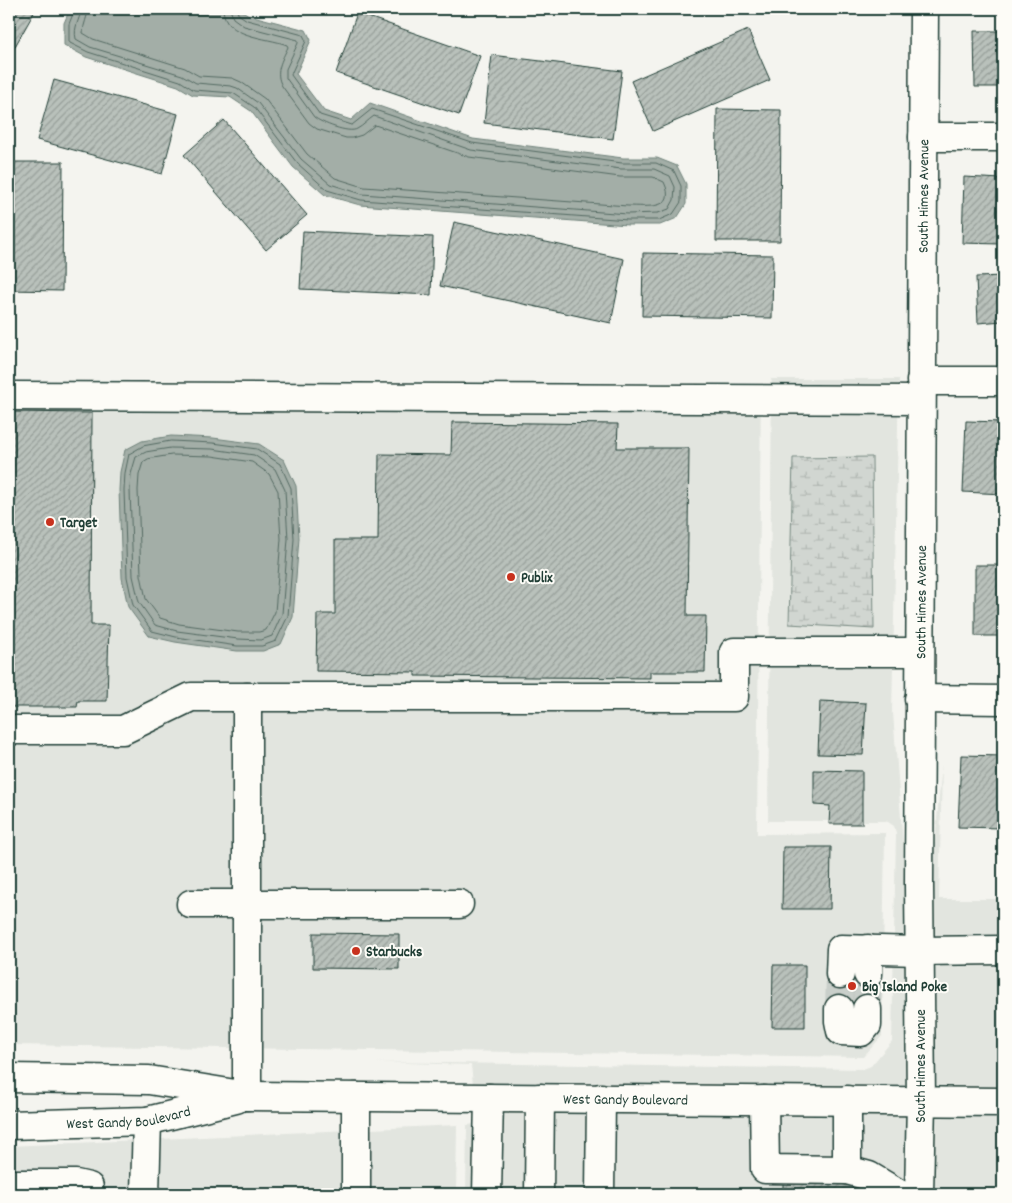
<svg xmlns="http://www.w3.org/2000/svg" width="1012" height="1203" viewBox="0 0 1012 1203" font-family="Dekko,sans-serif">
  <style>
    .built { fill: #e2e5df }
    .wetland { fill: url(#wetland-marsh); stroke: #788a82 }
    .water { fill: #a3aea7; stroke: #6e8179 }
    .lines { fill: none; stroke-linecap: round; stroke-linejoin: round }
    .shore { stroke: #546a62; stroke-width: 1 }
    .building { fill: url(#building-hatch); stroke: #1f3d34 }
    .minor-tunnel { stroke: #c9cfca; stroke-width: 28; stroke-dasharray: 28 14; stroke-linecap: butt }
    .minor-casing { stroke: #1f3d34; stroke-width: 31 }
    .major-casing { stroke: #1f3d34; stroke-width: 31 }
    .minor { stroke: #fdfcf7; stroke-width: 28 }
    .major { stroke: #fdfcf7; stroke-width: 28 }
    .poi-dot { fill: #c8321e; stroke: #fdfcf7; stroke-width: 2 }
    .labels { text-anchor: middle; stroke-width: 4; stroke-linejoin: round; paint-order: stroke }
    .street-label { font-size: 15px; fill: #1f3d34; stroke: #fdfcf7 }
    .poi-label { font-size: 15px; font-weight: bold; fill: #1f3d34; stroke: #fdfcf7; text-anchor: start }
  </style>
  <defs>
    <pattern id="wetland-marsh" width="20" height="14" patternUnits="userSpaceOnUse" patternTransform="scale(1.25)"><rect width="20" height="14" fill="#d1d6d1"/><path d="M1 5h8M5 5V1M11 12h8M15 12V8" fill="none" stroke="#b3b9b4"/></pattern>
    <pattern id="building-hatch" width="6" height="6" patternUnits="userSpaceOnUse" patternTransform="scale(1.25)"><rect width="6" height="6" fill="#b9c1bb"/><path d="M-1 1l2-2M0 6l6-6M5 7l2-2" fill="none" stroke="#969e99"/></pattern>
  </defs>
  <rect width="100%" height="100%" fill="#f4f4ef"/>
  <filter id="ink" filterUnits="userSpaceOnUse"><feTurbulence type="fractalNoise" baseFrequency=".02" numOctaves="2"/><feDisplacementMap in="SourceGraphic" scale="10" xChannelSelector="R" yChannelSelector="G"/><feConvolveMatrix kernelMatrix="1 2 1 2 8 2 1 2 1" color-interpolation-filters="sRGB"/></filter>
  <g filter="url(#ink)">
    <!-- built -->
    <g class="built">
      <path d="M771 379H899L892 713H893L906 884 905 896 906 897 909 1087 473 1084 471 1065 374 1062 863 1069 871 1066 892 1041 896 833 894 826 888 822 885 821H768L772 384Z"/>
      <path d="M9 384H761L757 834 885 833 882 1036 863 1057 9 1045Z"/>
      <path d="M942 765 939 899H1003V1087H934L931 884Z"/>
      <path d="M476 1112 908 1115 906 1194H466L467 1125 478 1124Z"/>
      <path d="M933 1115H1003V1190L991 1194H931Z"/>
      <path d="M457 1125 456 1194H9V1146Z"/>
    </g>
    <!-- wetland -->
    <path class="wetland" d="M872 457 874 629 789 624 793 458Z"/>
    <!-- water -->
    <g class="water">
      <path d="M70 9H239L249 15 306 30 311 40 296 74 324 111 351 120 370 103 473 139 623 158H657L677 166 686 184V204L677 218 660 225H628L360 205 325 195 293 167 251 111 230 97 193 95 178 86 86 57 64 45V23Z"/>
      <path d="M171 436 213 438 259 444 284 460 296 486 299 538 293 617 281 644 263 651H237L175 642 149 636 128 607 122 578 119 490 120 472 125 450 142 441Z"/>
    </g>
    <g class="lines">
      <!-- shore -->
      <g class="shore">
        <path d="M75 9 69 24V41L70 43 88 52 180 81 194 90 233 93 254 107 297 163 327 190 361 200 628 220H659L673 214 681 202V186L674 171 656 163H622L472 143 372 109 352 125 320 115 291 75 292 72 306 41 303 35 247 20 238 14 237 9"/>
        <path d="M81 9C80 21 73 26 76 39L90 47 182 75 196 83 231 86 237 88 258 103 301 159 330 184 362 194 628 214 658 213 669 209 674 200 675 187 670 176 654 169H621L471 150 374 116C368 120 363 126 357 129 349 134 321 123 314 117L286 78V69L298 43V40L244 26 233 18 230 9"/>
        <path d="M88 9C88 17 83 24 83 33L93 39 185 68 199 76 232 78 241 82 265 99 307 154 335 178 364 187 628 206C646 206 678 211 664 182L653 177H620L469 157 375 125 362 135 352 138H346L317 129 309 123 282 86C274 72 282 60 288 47L287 45C267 37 224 38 223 9"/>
        <path d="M171 441 213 443 257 449 280 464 291 488 294 539 288 616 276 641 262 646H237L176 637 152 631 133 605 127 577 124 490 125 473 129 454 143 446Z"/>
        <path d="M171 448 212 449 254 455 275 469 285 490 288 539 282 614 272 636 261 640 238 639 177 631 155 625 139 602 133 576 130 490 131 474 136 457 146 452Z"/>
        <path d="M172 455 212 456 252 462 269 474 278 491 281 539 275 612 266 630 259 632H238L179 624 160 618 146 599 141 575 138 490 139 475 143 462 148 459Z"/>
      </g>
    </g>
    <!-- building -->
    <g class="building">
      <path d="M9 9H36L9 57Z"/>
      <path d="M357 13 480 56 459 115 336 73Z"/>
      <path d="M748 30 770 80 653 131 631 81Z"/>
      <path d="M974 31H1003V87H975Z"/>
      <path d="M492 55 622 71 613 139 484 123Z"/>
      <path d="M54 80 178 114 162 174 37 140Z"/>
      <path d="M717 109 781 110 780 241H716Z"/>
      <path d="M224 120 307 215 266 250 184 155Z"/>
      <path d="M9 162H63L62 291 9 290Z"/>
      <path d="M964 177 1002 179 1000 244 962 243Z"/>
      <path d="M454 222 624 259 611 323 440 286Z"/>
      <path d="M303 231 433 237 431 295 300 289Z"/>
      <path d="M643 253 773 255 772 318 642 316Z"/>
      <path d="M1003 276V321L978 323 976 277Z"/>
      <path d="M9 412 92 413 91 625H109L107 701H78L77 707H9Z"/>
      <path d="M966 421 1003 422V494L963 492Z"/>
      <path d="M452 422 618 424 617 448H689L687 616H706L705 672H650V678L415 676V672L316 671 317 614H335V540H378L379 454 451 455Z"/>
      <rect x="975" y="565" width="28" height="71"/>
      <path d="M820 701 866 703 863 755 818 754Z"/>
      <path d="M961 755 1003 756 1000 828 958 827Z"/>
      <path d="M814 770 862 771V824H829L830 806 814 805Z"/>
      <path d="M783 847H831L830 909H782Z"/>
      <path d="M313 933 399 934V969L313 968Z"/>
      <path d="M773 965H805V1027H772Z"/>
      <rect x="830" y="974" width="45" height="35"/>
      <path d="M783 1183 864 1184V1194H783Z"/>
    </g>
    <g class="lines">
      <!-- minor-tunnel -->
      <g class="minor-tunnel">
        <path d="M839 1009 840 974"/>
        <path d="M867 1009 868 974"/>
      </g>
      <!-- minor casing -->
      <g class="minor-casing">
        <g id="minor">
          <path d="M923 137H1003"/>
          <path d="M921 381H1003"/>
          <path d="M9 396 921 400"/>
          <path d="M247 697V1096"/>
          <path d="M919 699 1003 700"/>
          <path d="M9 730H123L191 697H734V652H920"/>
          <path d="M191 904H459"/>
          <path d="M868 949V974"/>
          <path d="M840 974 841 949 919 951 1003 950"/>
          <path d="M839 1009V1021L841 1031 861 1032 867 1025V1009"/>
          <path d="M764 1100 765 1169 847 1170 869 1176 899 1194"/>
          <path d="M847 1170V1100"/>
          <path d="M9 1184H76L89 1187V1194"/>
          <path d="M145 1194 147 1121"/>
          <path d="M356 1194V1097"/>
          <path d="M487 1194 489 1098"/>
          <path d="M539 1194 540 1098"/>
          <path d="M600 1194 601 1098"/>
          <path id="s1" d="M919 1194 921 1101 919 884 924 9"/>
        </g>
      </g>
      <!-- major casing -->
      <g class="major-casing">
        <g id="major">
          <path id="s2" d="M9 1078 149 1080 247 1096 1003 1102"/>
          <path id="s3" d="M9 1125 147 1121 236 1099"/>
        </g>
      </g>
      <!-- minor -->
      <use href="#minor" class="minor"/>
      <!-- major -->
      <use href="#major" class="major"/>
    </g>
  </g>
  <!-- markers -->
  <g class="poi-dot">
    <circle cx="50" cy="522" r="5"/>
    <circle cx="511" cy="577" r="5"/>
    <circle cx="356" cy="951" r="5"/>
    <circle cx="852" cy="986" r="5"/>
  </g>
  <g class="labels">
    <!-- street labels -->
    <g class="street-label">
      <text dy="5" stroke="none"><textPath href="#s1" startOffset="998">South Himes Avenue</textPath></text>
      <text dy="5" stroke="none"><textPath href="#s1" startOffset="592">South Himes Avenue</textPath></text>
      <text transform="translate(920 1066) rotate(-90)" y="5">South Himes Avenue</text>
      <text dy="5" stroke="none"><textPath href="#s2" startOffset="618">West Gandy Boulevard</textPath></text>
      <text dy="5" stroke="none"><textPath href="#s3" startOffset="120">West Gandy Boulevard</textPath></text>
    </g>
    <!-- poi labels -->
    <g class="poi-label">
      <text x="60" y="527">Target</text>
      <text x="521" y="582">Publix</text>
      <text x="366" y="956">Starbucks</text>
      <text x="862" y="991">Big Island Poke</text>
    </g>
  </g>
  <!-- margin -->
  <rect width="1012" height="1203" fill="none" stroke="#fdfcf7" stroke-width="30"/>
  <rect x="15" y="15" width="982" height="1173" fill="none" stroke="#1f3d34" stroke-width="2" filter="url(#ink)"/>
</svg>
